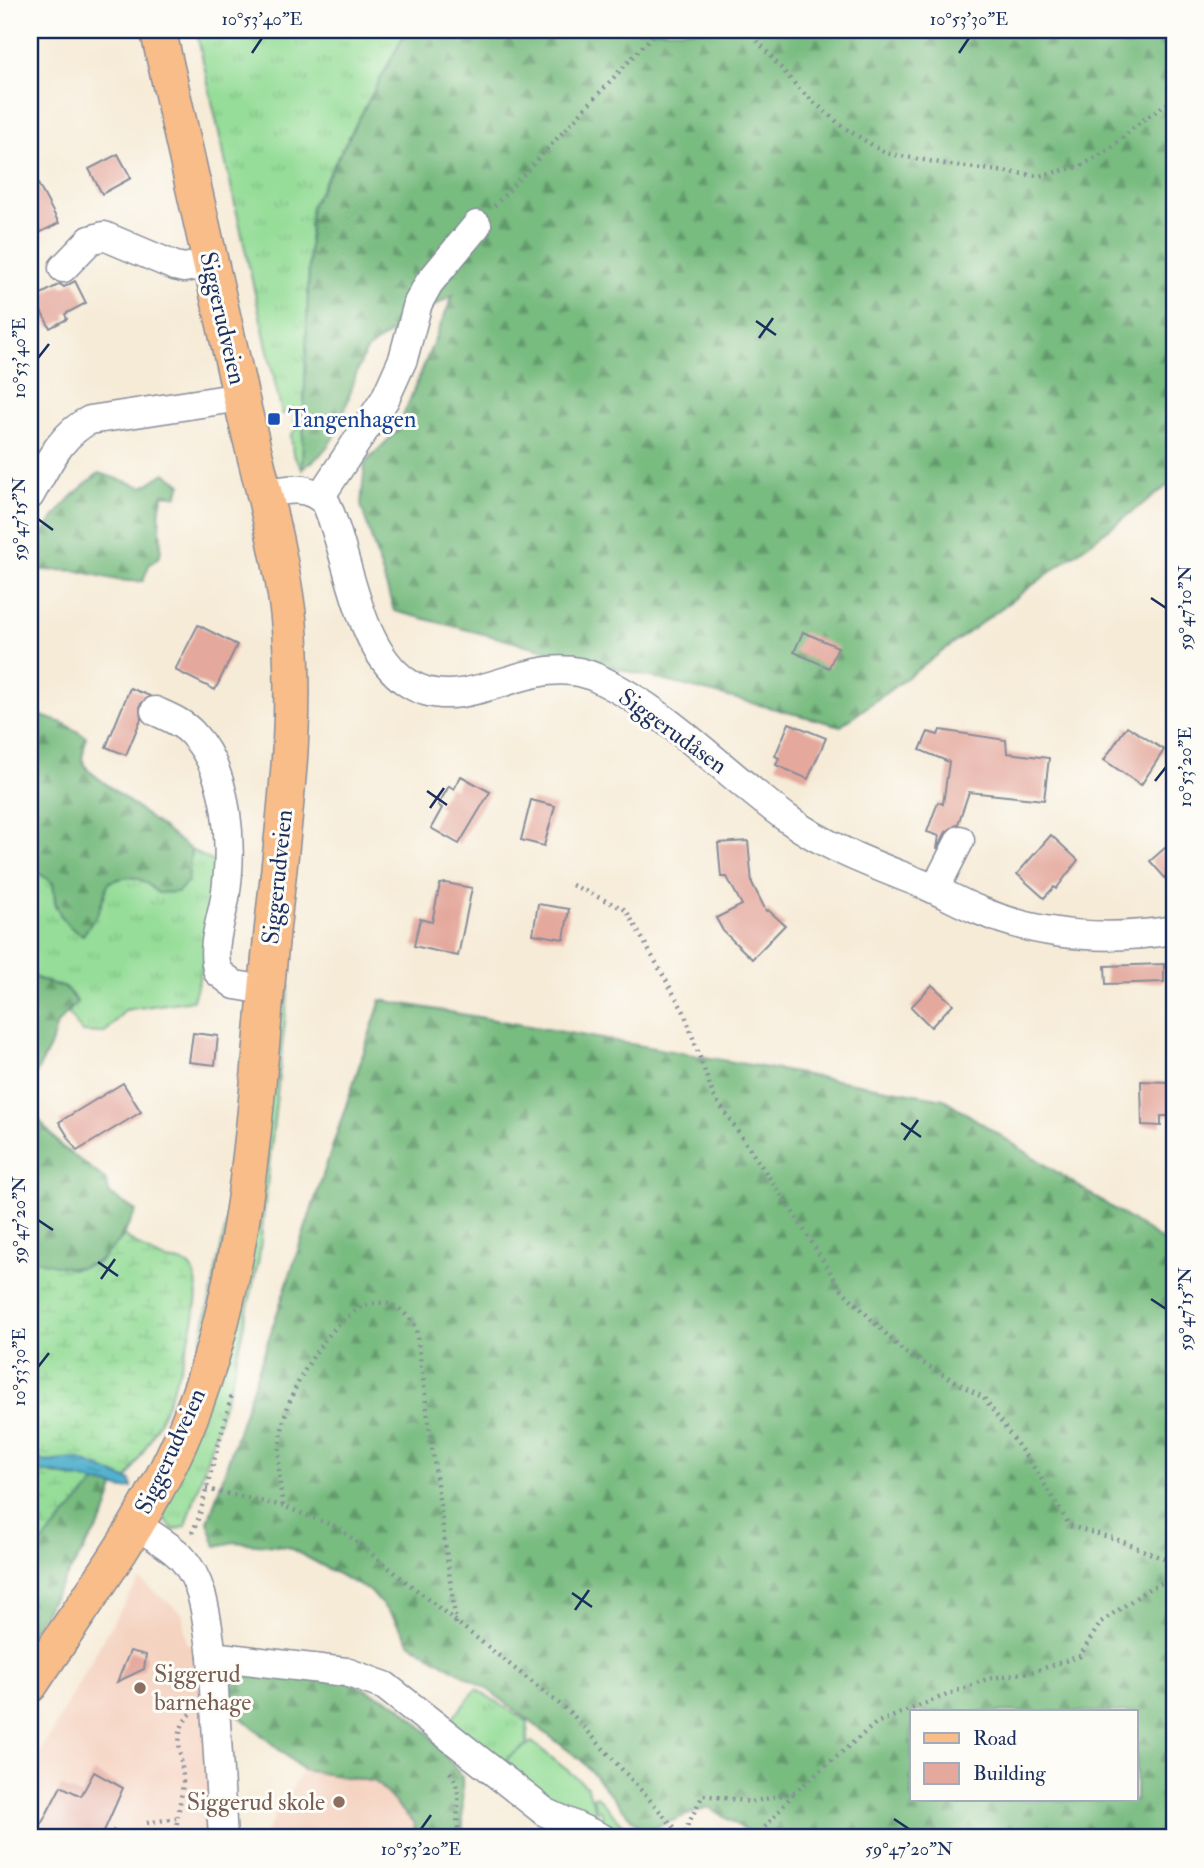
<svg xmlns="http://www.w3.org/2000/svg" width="1204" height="1868" viewBox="0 0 1204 1868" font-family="'IM FELL Double Pica',serif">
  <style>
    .built { fill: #f5d3c1 }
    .grass { fill: url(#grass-tufts); stroke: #58867b; stroke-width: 2 }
    .forest { fill: url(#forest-firs); stroke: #4a766f; stroke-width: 2; fill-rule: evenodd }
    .wetland { fill: url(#wetland-marsh); stroke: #58867b; stroke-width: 2 }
    .green { fill: #95dd98; stroke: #58867b; stroke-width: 2 }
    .water { fill: url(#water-ripples); stroke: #346f95; stroke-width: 2 }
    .building { fill: #e4a89d }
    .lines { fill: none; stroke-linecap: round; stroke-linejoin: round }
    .minor-casing { stroke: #888d9a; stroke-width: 31 }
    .major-casing { stroke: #888d9a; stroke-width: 38 }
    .path { stroke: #888d9a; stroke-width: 4.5; stroke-dasharray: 2 5; stroke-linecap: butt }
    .minor { stroke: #fff; stroke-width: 28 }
    .major { stroke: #f8bd89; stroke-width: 35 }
    .ticks { fill: none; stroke: #1b2f5e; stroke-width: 2.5 }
    .transit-dot { fill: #1a4fb4; stroke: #fdfcf7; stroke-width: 2.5 }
    .education-dot { fill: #8d6e63; stroke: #fdfcf7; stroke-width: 2.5 }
    .labels { text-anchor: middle; stroke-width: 6; stroke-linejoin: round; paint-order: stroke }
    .street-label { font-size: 24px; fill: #1b2f5e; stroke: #fdfcf7 }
    .transit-label { font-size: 24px; fill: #164399; stroke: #fdfcf7; text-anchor: start }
    .education-label { font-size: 24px; fill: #785e54; stroke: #fdfcf7; text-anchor: start }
    .neatline { fill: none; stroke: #1b2f5e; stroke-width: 2.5 }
    .ticks-label { font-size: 18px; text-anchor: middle; fill: #1b2f5e }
  </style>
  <defs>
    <pattern id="grass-tufts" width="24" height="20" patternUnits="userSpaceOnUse" patternTransform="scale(1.75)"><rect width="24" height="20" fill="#95dd98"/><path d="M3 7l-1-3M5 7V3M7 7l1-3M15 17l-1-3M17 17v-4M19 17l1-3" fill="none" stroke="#80be85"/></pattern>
    <pattern id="forest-firs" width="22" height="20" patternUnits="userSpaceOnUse" patternTransform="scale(1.75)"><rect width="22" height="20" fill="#78bc80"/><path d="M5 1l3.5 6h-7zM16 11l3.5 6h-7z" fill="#62996c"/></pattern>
    <pattern id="wetland-marsh" width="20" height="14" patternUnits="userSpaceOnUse" patternTransform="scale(1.75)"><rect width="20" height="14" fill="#95dd98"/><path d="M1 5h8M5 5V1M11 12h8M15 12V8" fill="none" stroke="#80be85"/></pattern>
    <pattern id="water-ripples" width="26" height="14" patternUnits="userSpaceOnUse" patternTransform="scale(1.75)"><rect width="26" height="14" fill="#4dafcc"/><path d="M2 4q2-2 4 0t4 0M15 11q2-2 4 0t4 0" fill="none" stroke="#3f8fa9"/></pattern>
  </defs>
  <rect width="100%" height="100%" fill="#fdfcf7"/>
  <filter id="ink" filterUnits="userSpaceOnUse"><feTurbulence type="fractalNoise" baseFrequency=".0143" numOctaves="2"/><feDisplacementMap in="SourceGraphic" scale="14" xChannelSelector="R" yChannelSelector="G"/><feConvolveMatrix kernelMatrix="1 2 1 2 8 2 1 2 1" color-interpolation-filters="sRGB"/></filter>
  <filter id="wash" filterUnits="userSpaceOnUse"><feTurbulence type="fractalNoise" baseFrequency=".00686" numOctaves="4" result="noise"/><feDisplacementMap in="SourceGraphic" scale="28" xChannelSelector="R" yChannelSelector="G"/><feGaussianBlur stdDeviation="1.57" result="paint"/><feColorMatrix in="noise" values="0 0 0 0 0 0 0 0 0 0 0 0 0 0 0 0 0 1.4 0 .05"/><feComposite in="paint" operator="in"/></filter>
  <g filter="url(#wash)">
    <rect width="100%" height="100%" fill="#f6ebd7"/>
    <!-- built -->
    <g class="built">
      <path d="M140 1580 182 1613 187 1643 200 1654 228 1838H30V1770L117 1615Z"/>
      <path d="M303 1770 376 1782 414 1823V1838H262Z"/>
    </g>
    <!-- grass -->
    <g class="grass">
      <path d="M196 30H407L311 207 302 469 293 454 291 435 296 429 294 413 282 414Z"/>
      <path d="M191 850 221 866 213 931 193 1000 125 1010 105 1033 82 1032 68 1013 77 1001 66 988 30 976V867L54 883 55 907 98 913 109 882C132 873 140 876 158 893L188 881Z"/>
      <path d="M279 984H289L259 1258 231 1382 186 1526 174 1530 165 1520 164 1507Z"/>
      <path d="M476 1689 528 1722 527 1744 507 1758 506 1768 446 1727Z"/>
      <path d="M597 1796 634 1838H609L598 1825 603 1815 600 1809 596 1810 593 1797Z"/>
    </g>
    <!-- forest -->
    <g class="forest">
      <path d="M407 30H1174V481L841 726 394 611 361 505 365 463 397 431 453 295C438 305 372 341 366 352 342 394 351 439 302 469L311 207Z"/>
      <path d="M99 473 143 487 165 473 181 484 177 496 164 494C154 513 164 536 160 556L149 565 143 581C115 583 102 575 77 571 63 569 51 572 37 569L31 556C46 523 70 495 99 473Z"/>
      <path d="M30 712 65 724 86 737 82 759 88 770 191 850 188 881 178 892 158 893C140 876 132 873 109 882L98 913 83 935C59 924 55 907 53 883L30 867Z"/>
      <path d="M30 976 65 988 77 1002 57 1024 50 1047 30 1085Z"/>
      <path d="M381 1000 944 1099 1174 1248V1838H758L708 1807 643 1832 581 1760 490 1691 410 1643 393 1617 371 1592 288 1547 234 1542 216 1546 208 1522ZM1136 1712V1800H912V1712Z"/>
      <path d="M30 1097 38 1119 61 1146 105 1179 110 1194 136 1211C111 1263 87 1280 30 1259Z"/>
      <path d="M96 1482 114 1487 104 1518 30 1634V1556Z"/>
      <path d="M237 1667 349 1682 399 1705 427 1732 462 1777 463 1838H414V1823L376 1782 303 1770 229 1707Z"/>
    </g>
    <!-- wetland -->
    <g class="wetland">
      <path d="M124 1236C137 1244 151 1256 166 1260 176 1262 184 1260 191 1268 212 1293 170 1400 156 1428 148 1446 136 1462 127 1480L77 1459 45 1462 30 1457V1259L72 1269 97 1264Z"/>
      <path d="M30 1470 96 1482 30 1556Z"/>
    </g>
    <!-- green -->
    <path class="green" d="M532 1742 587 1786 597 1814 593 1818 565 1808 509 1771 507 1758Z"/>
    <!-- water -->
    <path class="water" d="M30 1457 46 1462 77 1459 131 1481 132 1488 124 1489 59 1474 30 1470Z"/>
    <g id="blocks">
      <!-- building -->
      <g class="building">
        <path d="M118 154 131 178 102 194 89 169Z"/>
        <path d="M30 169 59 223 39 233 30 228Z"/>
        <path d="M75 281 86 303 65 314 67 319 50 328 34 298 60 284 64 287Z"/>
        <path d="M198 625 237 645 215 690 175 670Z"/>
        <path d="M803 632 838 647 829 668 794 652Z"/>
        <path d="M130 688 150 696 140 705 141 719 126 755 106 747Z"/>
        <path d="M789 723 826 738 808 779 776 765 779 758 775 756Z"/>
        <path d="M1127 726 1164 750 1141 785 1104 760Z"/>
        <path d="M940 730 1006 740 1007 753 1049 758 1044 800 969 792 958 824 946 832 937 849 939 836 927 832 938 802 943 804 949 762 920 750 928 732 938 735Z"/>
        <path d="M461 776 490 792 459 844 431 828 442 808 438 805 449 786 454 789Z"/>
        <path d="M531 800 555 806 544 846 521 840Z"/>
        <path d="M1051 835 1078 860 1056 889 1054 887 1044 898 1017 874Z"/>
        <path d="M1174 840V888L1150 861Z"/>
        <path d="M748 841 752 883 766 911 768 910 785 925 752 959 723 931 716 918 742 905 727 877H721L718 843Z"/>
        <path d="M446 883 472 888 458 956 414 946 420 919 432 922 440 884Z"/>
        <path d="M538 904 569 909 564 939 533 934Z"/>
        <path d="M1164 964V982L1106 984 1105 966Z"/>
        <path d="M932 985 953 1004 931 1027 911 1007Z"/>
        <path d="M193 1033 218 1036 215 1065 189 1062Z"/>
        <path d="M1141 1081 1170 1082V1085L1174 1086V1116H1161V1126L1142 1125Z"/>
        <path d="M123 1083 141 1112 77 1151 59 1122Z"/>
        <path d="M130 1651 146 1655 144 1669 117 1682Z"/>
        <path d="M94 1772 123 1788 101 1838H34L61 1786 81 1796Z"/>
      </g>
    </g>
  </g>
  <g filter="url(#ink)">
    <use href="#blocks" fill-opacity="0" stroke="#888d9a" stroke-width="2"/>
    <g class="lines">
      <!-- minor casing -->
      <g class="minor-casing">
        <g id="minor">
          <path d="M63 268 90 240 104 236 175 266 184 268 210 263"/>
          <path d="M264 494C287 489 308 484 326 503 350 556 356 649 408 683 467 721 531 647 597 678 669 712 724 773 788 819 827 848 875 865 920 883 940 891 958 902 978 910 1041 937 1107 941 1174 930"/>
          <path d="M30 495C46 468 60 434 90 420L241 397"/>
          <path d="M320 497 385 399 403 359 418 303 429 283 477 225"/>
          <path d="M155 711C168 717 182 722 192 733 230 773 233 847 225 898 221 922 210 948 218 972L235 985 266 990"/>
          <path d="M935 889 960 840"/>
          <path d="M136 1524C150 1535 168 1544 181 1557 205 1582 207 1623 212 1656L346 1672 385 1686 545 1812 602 1838"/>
          <path d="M212 1656 223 1838"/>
        </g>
      </g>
      <!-- major casing -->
      <g class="major-casing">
        <path id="major" d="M30 1685C86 1600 152 1515 190 1418 250 1269 255 1100 271 942 282 833 300 722 288 613 279 542 258 472 242 402 214 278 186 154 158 30"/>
      </g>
      <!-- path -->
      <g class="path">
        <path d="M748 30 800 90 843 127 885 153 951 165 1039 176 1081 166 1110 149 1140 122 1174 99"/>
        <path d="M494 206 658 30"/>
        <path d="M572 885 626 910 684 1012 713 1095 796 1217 840 1288 904 1352 984 1398 1037 1472 1070 1526 1116 1539 1174 1563"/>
        <path d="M206 1489 283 1506"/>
        <path d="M192 1533 199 1517 232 1394"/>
        <path d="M456 1624 416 1328C369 1250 294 1373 284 1420 277 1450 278 1476 283 1506L339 1528 573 1715 684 1838"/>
        <path d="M450 1772C467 1796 451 1817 461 1838"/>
        <path d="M147 1823 176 1818"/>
        <path d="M112 1831 134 1838"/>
        <path d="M176 1838C176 1819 181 1802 183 1783 184 1761 170 1731 191 1714"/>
        <path d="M681 1838 703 1795 752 1802 795 1792 876 1723 987 1679 1035 1671 1080 1656 1101 1622 1150 1588 1174 1578"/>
        <path d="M756 1838 794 1793"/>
      </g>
      <!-- minor -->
      <use href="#minor" class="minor"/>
      <!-- major -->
      <use href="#major" class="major"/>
    </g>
  </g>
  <!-- ticks -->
  <path class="ticks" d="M252 53 262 38M959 53 969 38M756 321 776 335M759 338 773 318M38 358 49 344M38 519 53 530M1151 598 1166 608M1155 781 1166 767M427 791 447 805M430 808 444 788M901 1123 921 1137M904 1140 918 1120M38 1220 53 1230M98 1262 118 1276M101 1279 115 1259M1151 1299 1166 1309M38 1367 49 1353M572 1593 592 1607M575 1610 589 1590M894 1819 909 1829M421 1829 431 1815"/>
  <!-- markers -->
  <rect class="transit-dot" x="267" y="412" width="14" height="14" rx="3.5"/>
  <g class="education-dot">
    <circle cx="140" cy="1688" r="7"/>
    <circle cx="339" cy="1802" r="7"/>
  </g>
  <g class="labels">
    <!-- street labels -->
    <g class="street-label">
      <text transform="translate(223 318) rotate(77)" y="8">Siggerudveien</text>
      <text transform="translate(673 731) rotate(36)" y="8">Siggerudåsen</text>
      <text transform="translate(277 877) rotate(-84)" y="8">Siggerudveien</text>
      <text transform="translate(170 1451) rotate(-65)" y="8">Siggerudveien</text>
    </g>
    <!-- transit labels -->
    <g class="transit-label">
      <text x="288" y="427">Tangenhagen</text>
    </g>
    <!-- education labels -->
    <g class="education-label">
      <text x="154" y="1682">Siggerud<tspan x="154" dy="28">barnehage</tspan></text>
      <text x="325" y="1810" text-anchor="end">Siggerud skole</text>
    </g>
  </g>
  <!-- margin -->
  <rect width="1204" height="1868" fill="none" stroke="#fdfcf7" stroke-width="77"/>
  <!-- legend -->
  <rect x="910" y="1710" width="228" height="91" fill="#fdfcf7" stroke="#a3aaba" stroke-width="2"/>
  <rect x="924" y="1733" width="35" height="10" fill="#f8bd89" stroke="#a3aaba" stroke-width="2"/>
  <text x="973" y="1745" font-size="21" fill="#1b2f5e">Road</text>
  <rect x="924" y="1763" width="35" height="21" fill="#e4a89d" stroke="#a3aaba" stroke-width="2"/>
  <text x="973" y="1780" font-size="21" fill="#1b2f5e">Building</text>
  <rect x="38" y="38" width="1128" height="1791" class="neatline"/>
  <g class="ticks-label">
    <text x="262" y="25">10°53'40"E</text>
    <text x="969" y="25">10°53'30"E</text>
    <text transform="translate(19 358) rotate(-90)" y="6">10°53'40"E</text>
    <text transform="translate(19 519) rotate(-90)" y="6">59°47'15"N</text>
    <text transform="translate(1185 608) rotate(-90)" y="6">59°47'10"N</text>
    <text transform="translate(1185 767) rotate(-90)" y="6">10°53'20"E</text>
    <text transform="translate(19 1220) rotate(-90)" y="6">59°47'20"N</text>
    <text transform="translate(1185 1309) rotate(-90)" y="6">59°47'15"N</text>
    <text transform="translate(19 1367) rotate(-90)" y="6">10°53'30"E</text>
    <text x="421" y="1855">10°53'20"E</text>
    <text x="909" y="1855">59°47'20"N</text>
  </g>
</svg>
